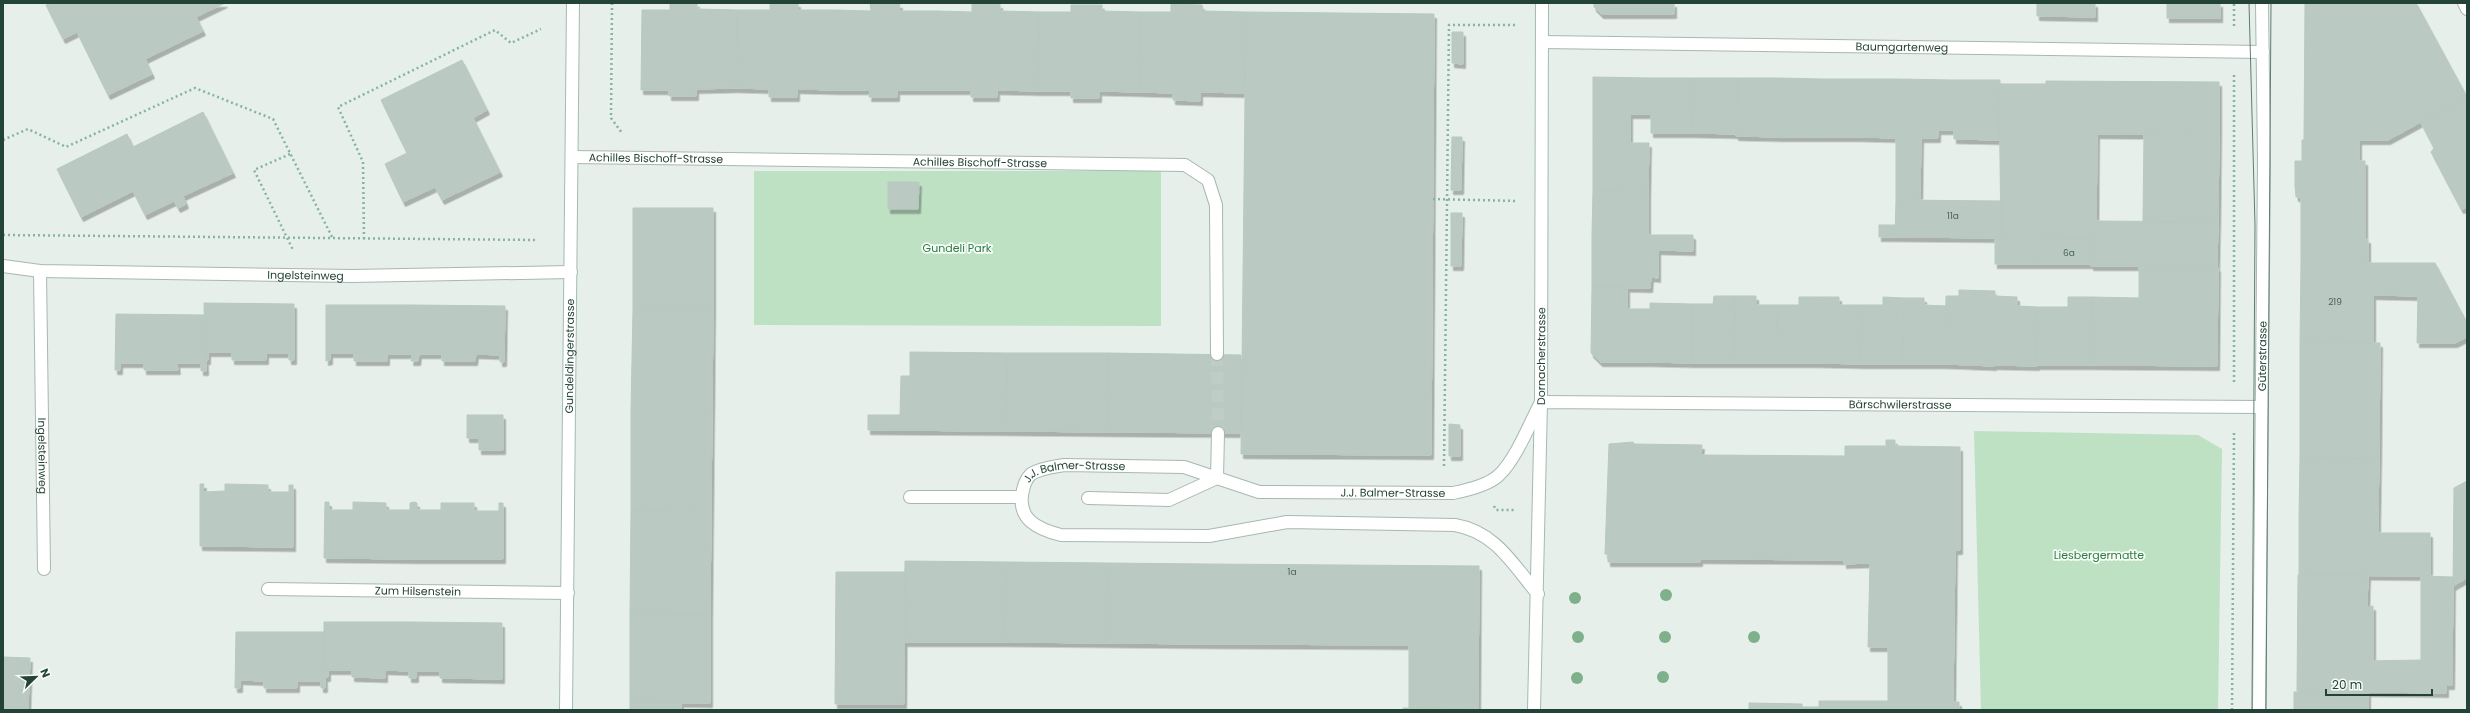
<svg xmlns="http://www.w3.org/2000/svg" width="2470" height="713" viewBox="0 0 2470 713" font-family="Poppins,sans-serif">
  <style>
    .green { fill: #bee1c3 }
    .building { fill: #bacac2; stroke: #b7c9c0; filter: url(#shadow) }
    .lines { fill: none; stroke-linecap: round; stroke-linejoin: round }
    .street-tunnel { stroke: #bfcdc6; stroke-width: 12; stroke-dasharray: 12 6; stroke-linecap: butt }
    .lane-casing { stroke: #a8b8b0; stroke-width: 14 }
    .street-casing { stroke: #a8b8b0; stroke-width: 14 }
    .secondary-casing { stroke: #a3bbb0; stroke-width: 14 }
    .path { stroke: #85b49f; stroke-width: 2.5; stroke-dasharray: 2 3; stroke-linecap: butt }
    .lane { stroke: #fff; stroke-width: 12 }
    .street { stroke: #fff; stroke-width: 12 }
    .secondary { stroke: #fff; stroke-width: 12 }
    .tram { stroke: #5e7e71; stroke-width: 1 }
    .tree { fill: #7fb08c }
    .labels { text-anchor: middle; stroke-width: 3.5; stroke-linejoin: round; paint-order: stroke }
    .number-label { font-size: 9px; fill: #496559 }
    .street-label { font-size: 11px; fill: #234336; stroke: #f7fbf8 }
    .park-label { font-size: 11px; fill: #2b7c40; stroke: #f7fbf8 }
  </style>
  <defs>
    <filter id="shadow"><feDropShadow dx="2.5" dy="4.5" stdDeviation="0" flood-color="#0004"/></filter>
  </defs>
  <rect width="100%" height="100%" fill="#e6efea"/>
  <!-- green -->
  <g class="green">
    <path d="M754 171H1161V326L754 325Z"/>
    <path d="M1974 431 2198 435 2222 449 2218 710H1981Z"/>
  </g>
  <!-- building -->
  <g class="building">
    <path d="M50 3H225L196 17 203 31 145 59 152 74 108 95 77 32 63 39 46 5Z"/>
    <path d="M670 3H697V9L737 10 736 88 696 89V96H669V90H641L642 10H670Z"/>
    <path d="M770 3H798V10H836V90L797 89V97H769V89L736 88 737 10H770Z"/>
    <path d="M870 3 900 4 899 11H938V90H897V97H869L870 90H836V10L871 11Z"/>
    <path d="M1594 3H1674V14H1601L1594 7Z"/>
    <path d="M2037 3H2095V17L2037 16Z"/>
    <rect x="2167" y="3" width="53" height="15"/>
    <path d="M2305 3H2416L2467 97 2388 140H2304Z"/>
    <path d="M972 4H1000V11L1039 12 1038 91 997 90V97H971V90H938V11L972 12Z"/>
    <path d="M1171 4 1202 5 1203 11 1246 12 1245 93 1200 92V101L1173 100V93L1139 92 1140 12H1171Z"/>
    <path d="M1071 5H1102V11L1140 12 1139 92 1099 91V98H1071V91H1038L1039 12H1071Z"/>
    <path d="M1246 12 1434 14 1431 455 1241 454Z"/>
    <path d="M1452 32H1463V64L1452 63Z"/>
    <path d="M462 60 487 110 473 118 500 172 442 200 435 187 403 202 385 164 407 153 381 100Z"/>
    <path d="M1593 77 1651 78V114H1630V143H1593Z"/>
    <path d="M1651 78H1694L1693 133H1651Z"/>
    <path d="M1694 78H1737V134L1693 133Z"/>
    <path d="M1737 78H1779V137L1736 136Z"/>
    <path d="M1779 78 1822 79V137H1779Z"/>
    <rect x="1822" y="79" width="37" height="58"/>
    <path d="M1859 79H1896V138L1859 137Z"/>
    <path d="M1896 79 1954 80V130H1938V138H1921L1920 200H1896Z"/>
    <path d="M1954 80H2000L1999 140 1954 139Z"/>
    <path d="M2046 81 2219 82V135L2097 134 2096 239 2001 238 1999 84H2046Z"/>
    <path d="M2467 97V208L2461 209 2431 152 2434 148 2421 123Z"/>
    <path d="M203 112 233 173 183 196 186 204 178 208 174 201 145 215 133 191 81 217 57 169 127 134 133 147Z"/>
    <path d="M2144 135H2219L2218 222 2143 221Z"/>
    <path d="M1452 137H1462L1461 190H1451Z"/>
    <path d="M2302 140H2359V161H2365V239H2368V263H2301V197H2296L2295 186V161H2302Z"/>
    <path d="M1593 143H1649L1648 192 1593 191Z"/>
    <path d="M888 182H919L918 209H888Z"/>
    <path d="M1593 191 1648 192V235H1592Z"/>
    <path d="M1896 200 2001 201V238L1895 237Z"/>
    <path d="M633 208H713V310L633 309Z"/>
    <path d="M1451 213H1462L1461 266H1451Z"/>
    <path d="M2096 221 2218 222 2217 266H2091V239H2096Z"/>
    <rect x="1879" y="225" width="16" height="12"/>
    <path d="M1592 235H1693V251L1658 250V278L1651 277 1650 288 1592 287Z"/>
    <rect x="1995" y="238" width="42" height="26"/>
    <path d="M2037 238 2091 239V264H2037Z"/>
    <path d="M2301 263H2435L2467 323V337L2455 343H2417L2418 296 2373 295V343L2300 342Z"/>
    <path d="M2139 266 2218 267 2217 366 2090 365 2091 297 2139 298Z"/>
    <path d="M1592 287 1627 288V309H1650V362H1600L1591 353Z"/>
    <path d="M1959 290 1995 291 1994 366 1945 364 1946 296H1959Z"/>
    <path d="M1714 296H1735L1734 363H1692V304H1713Z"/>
    <path d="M1735 296H1756V305H1777L1776 363H1734Z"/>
    <path d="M1994 296 2017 297V306L2037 307V366L1994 365Z"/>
    <path d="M1799 297H1819V363H1776L1777 305H1799Z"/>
    <path d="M1819 297H1839V305H1862L1861 364 1819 363Z"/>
    <path d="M1883 297 1904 298 1903 364H1861L1862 305H1883Z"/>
    <path d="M2068 297H2091L2090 365H2036L2037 307H2068Z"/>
    <path d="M1904 298H1924V305L1946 306V364H1903Z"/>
    <path d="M204 303 294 304V360H289V353H266V360H232V352H208V360H205Z"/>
    <path d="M1650 303 1692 304V363L1650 362Z"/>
    <path d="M326 305H415V361H411L412 354H387V361H354V353H330V360L326 361Z"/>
    <path d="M415 305 505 306 504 362H500V355L476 354 475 361H442V354H419L418 361H415Z"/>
    <path d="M633 309 713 310 712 411H631Z"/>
    <path d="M116 314 205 315 206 371H201V363H177L178 370H144V363H120V370H115Z"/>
    <path d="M2300 342 2380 343 2379 459 2300 458Z"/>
    <path d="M910 352 1007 353 1006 431 868 430V415H900L901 376H910Z"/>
    <path d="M1007 353H1108L1107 432 1006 431Z"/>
    <path d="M1108 353 1241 355V433L1107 432Z"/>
    <path d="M631 411H712L711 512 631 511Z"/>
    <path d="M467 415H503V450H479V438H467Z"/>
    <path d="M1449 424 1460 425V456H1449Z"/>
    <path d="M1886 440H1895V446L1960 447V550H1955L1953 702H1959V710H1749V703L1802 704V707H1819V701H1888V647H1868L1870 563 1844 564V560L1700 559V562H1608V554H1605L1609 444 1633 442 1634 444 1702 445 1701 455 1845 456V446H1886Z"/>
    <path d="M2300 458 2379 459 2378 517H2299Z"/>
    <path d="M2467 481V578L2453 586 2454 488Z"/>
    <path d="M200 484H204L203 492 225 491V484L268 485V492H289V485H293V547L200 546Z"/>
    <path d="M325 502H329V510H353V502L386 503V510H410V503L414 502V559L324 558Z"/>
    <path d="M414 502 417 503V510H441V503H474V511H499V503H503V559H414Z"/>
    <path d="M631 511 711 512 710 615 630 614Z"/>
    <path d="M2299 517H2378V533H2430V576L2299 575Z"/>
    <path d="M905 561 1006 562 1005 642H904Z"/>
    <path d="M1006 562 1107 563 1106 643 1005 642Z"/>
    <path d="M1107 563 1207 564V644L1106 643Z"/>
    <path d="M1207 564 1479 566 1478 709 1409 708V645L1207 644Z"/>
    <path d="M836 572H905L904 704H835Z"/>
    <path d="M2298 575 2368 576 2367 607 2373 606V660L2367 661V692L2297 691Z"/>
    <path d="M2421 576 2453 577 2452 685H2446V693L2367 692V661L2421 660Z"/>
    <path d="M630 614 710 615V703L630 702Z"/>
    <path d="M324 622H413V678H409V671L385 670V678L352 677V670H328V677H324Z"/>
    <path d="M413 622 502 623V679L440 678V671H416V678H413Z"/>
    <path d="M236 632H324L325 688H321V681H297V688H264V681L240 680V688H235Z"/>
    <path d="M3 657 30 658 28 710H3Z"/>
    <rect x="2294" y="692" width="74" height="18"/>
    <path d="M630 702 681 703V710H630Z"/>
    <path d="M1403 708 1478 709V710H1403Z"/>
  </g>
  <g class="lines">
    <!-- street-tunnel -->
    <path class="street-tunnel" d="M1217 354 1218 433"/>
    <!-- lane casing -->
    <g class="lane-casing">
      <g id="lane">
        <path id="s1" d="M40 271 44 569"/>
        <path d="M910 497H1021"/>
        <path d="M1088 498 1169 500 1217 478"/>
      </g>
    </g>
    <!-- street casing -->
    <g class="street-casing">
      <g id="street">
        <path d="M2464 3 2467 9"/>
        <path id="s2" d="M1542 42 2263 52"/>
        <path id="s3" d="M572 157 1185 165 1208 180 1216 205 1217 354"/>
        <path id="s4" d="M3 266 40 271 352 276 571 272"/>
        <path d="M1217 478 1218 433"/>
        <path id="s5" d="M268 589 568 593"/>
        <path id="s6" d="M1538 594C1513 565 1496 532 1455 525L1287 522 1209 536 1061 535C1037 529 1016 519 1023 490 1024 485 1027 478 1031 474 1041 468 1053 467 1064 465L1184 467 1259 492 1453 493C1468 490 1489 485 1499 475 1516 459 1530 423 1541 402L2260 407"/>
        <path id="s7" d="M2259 710 2264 162 2262 3"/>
      </g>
    </g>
    <!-- secondary casing -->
    <g class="secondary-casing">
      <g id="secondary">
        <path id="s8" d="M566 710 573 3"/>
        <path id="s9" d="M1534 710 1541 402 1542 3"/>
      </g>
    </g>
    <!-- path -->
    <g class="path">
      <path d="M612 3 611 118 622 133"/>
      <path d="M2234 26V3"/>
      <path d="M2234 75V382"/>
      <path d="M3 140 28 129 66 147 195 88 273 119 333 239"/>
      <path d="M290 154 254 170 293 250"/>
      <path d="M1433 199 1517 201"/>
      <path d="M3 235 538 240"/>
      <path d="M364 239 363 162 338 107 495 30 511 43 541 29"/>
      <path d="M1444 466 1449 25H1518"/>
      <path d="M1494 506 1496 510H1515"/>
      <path d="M2232 710 2234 431"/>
    </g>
    <!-- lane -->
    <use href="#lane" class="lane"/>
    <!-- street -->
    <use href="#street" class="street"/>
    <!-- secondary -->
    <use href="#secondary" class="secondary"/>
    <!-- tram -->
    <g class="tram">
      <path d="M2249 3 2255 225 2252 710"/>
      <path d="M2266 710 2271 3"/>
    </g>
  </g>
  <!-- trees -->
  <g class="tree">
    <circle cx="1666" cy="595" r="6"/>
    <circle cx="1575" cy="598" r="6"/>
    <circle cx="1578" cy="637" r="6"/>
    <circle cx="1665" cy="637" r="6"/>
    <circle cx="1754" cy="637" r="6"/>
    <circle cx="1663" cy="677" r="6"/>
    <circle cx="1577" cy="678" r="6"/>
  </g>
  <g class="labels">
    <!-- number labels -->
    <g class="number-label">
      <text x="1953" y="219">11a</text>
      <text x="2069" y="256">6a</text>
      <text x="2335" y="305">219</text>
      <text x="1292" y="575">1a</text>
    </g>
    <!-- street labels -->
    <g class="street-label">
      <text dy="4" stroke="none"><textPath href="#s2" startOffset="360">Baumgartenweg</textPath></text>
      <text dy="4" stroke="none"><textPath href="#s3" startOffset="84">Achilles Bischoff-Strasse</textPath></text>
      <text dy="4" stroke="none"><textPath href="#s3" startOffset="408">Achilles Bischoff-Strasse</textPath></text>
      <text dy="4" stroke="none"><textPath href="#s4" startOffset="303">Ingelsteinweg</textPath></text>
      <text dy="4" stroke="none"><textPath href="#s7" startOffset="354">Güterstrasse</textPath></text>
      <text dy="4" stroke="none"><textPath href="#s8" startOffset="354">Gundeldingerstrasse</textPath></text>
      <text dy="4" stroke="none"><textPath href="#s9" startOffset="354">Dornacherstrasse</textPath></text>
      <text dy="4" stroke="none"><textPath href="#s6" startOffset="1513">Bärschwilerstrasse</textPath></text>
      <text dy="4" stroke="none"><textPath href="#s1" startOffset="185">Ingelsteinweg</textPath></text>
      <text dy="4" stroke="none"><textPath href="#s6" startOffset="635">J.J. Balmer-Strasse</textPath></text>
      <text dy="4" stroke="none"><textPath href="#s6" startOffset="959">J.J. Balmer-Strasse</textPath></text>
      <text dy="4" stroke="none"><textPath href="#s5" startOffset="150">Zum Hilsenstein</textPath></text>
    </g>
    <!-- park labels -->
    <g class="park-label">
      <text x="957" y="252">Gundeli Park</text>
      <text x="2099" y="559">Liesbergermatte</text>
    </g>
  </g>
  <!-- border -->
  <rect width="2470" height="713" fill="none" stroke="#234336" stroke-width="8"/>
  <!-- north arrow -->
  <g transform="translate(36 677) rotate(67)" stroke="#f7fbf8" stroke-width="3" paint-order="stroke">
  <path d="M0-3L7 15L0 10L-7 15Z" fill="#234336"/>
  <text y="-6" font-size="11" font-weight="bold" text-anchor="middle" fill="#234336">N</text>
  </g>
  <!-- scale -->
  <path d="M2326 689v6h106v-6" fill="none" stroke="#234336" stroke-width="2"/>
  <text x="2332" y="689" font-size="12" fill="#234336" stroke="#f7fbf8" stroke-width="3" paint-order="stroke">20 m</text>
</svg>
